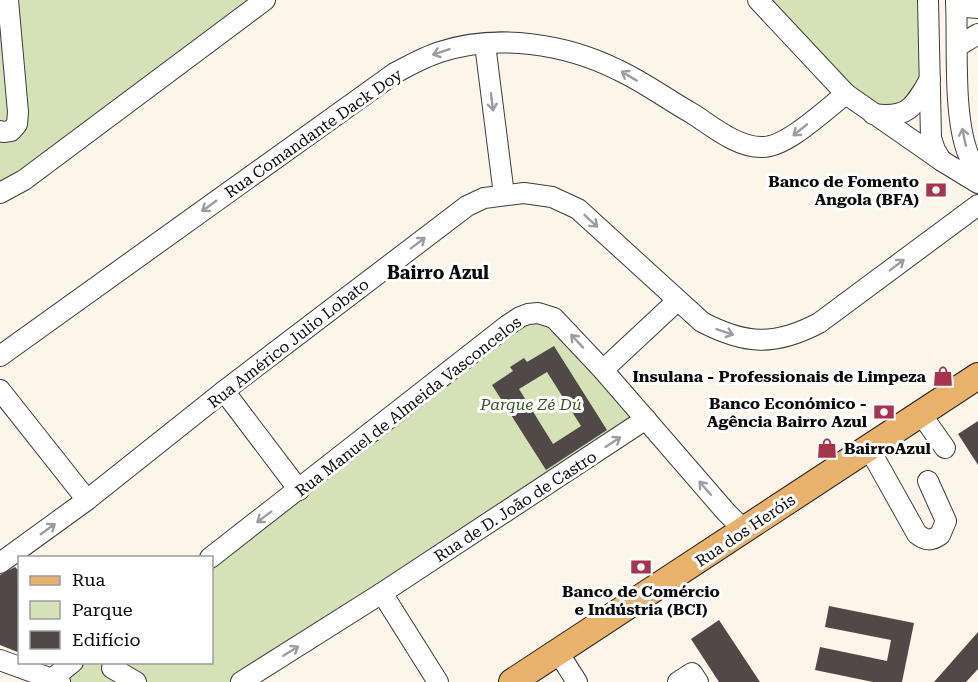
<svg xmlns="http://www.w3.org/2000/svg" width="978" height="682" viewBox="0 0 978 682" font-family="'Roboto Serif',serif">
  <style>
    .green { fill: #d5e2b7 }
    .building { fill: #514947; fill-rule: evenodd }
    .lines { fill: none; stroke-linecap: round; stroke-linejoin: round }
    .minor-casing { stroke: #3c3c3c; stroke-width: 22 }
    .major-casing { stroke: #1a1a1a; stroke-width: 28 }
    .minor { stroke: #fff; stroke-width: 20 }
    .major { stroke: #e8b26d; stroke-width: 26 }
    .oneway { stroke: #9d9d9d }
    .labels { text-anchor: middle; stroke-width: 6; stroke-linejoin: round; paint-order: stroke }
    .street-label { font-size: 16px; fill: #090909; stroke: #fff }
    .poi-label { font-size: 16px; font-weight: bold; fill: #090909; stroke: #fff; text-anchor: end }
    .park-label { font-size: 16px; font-style: italic; fill: #385823; stroke: #fff }
    .neighbourhood-label { font-size: 18px; font-weight: bold; fill: #090909; stroke: #fff }
  </style>
  <rect width="100%" height="100%" fill="#fcf5e9"/>
  <!-- green -->
  <g class="green">
    <path d="M0 0H265L0 193Z"/>
    <path d="M758 0H928L920 96 873 114Z"/>
    <path d="M538 313 646 419 241 682H60L73 663 212 662V558Z"/>
  </g>
  <!-- building -->
  <g class="building">
    <path d="M554 346 607 430 546 470 492 385 513 371 510 367 524 358 527 362ZM547 372 581 426 553 444 519 389Z"/>
    <path d="M978 421V465L958 434Z"/>
    <path d="M15 567 20 572V653L0 645V575Z"/>
    <path d="M829 606 914 623 902 682H873L815 670 820 647 887 661 891 640 825 627Z"/>
    <path d="M719 620 760 682H719L691 639Z"/>
    <path d="M978 632V669L966 682H934Z"/>
  </g>
  <g class="lines">
    <!-- minor casing -->
    <g class="minor-casing">
      <g id="minor">
        <path d="M758 0 846 94 942 161 978 183"/>
        <path d="M928 0 931 138 935 150 941 160"/>
        <path d="M956 0C958 43 953 112 967 151 969 158 974 165 978 172"/>
        <path d="M956 3 966 7 978 8"/>
        <path d="M485 44 504 195"/>
        <path d="M958 46 978 34"/>
        <path d="M873 114C908 119 914 107 930 79"/>
        <path d="M0 131 3 132 11 131 17 124 18 112 8 0"/>
        <path d="M0 193 24 180 265 0"/>
        <path d="M0 356 395 73C410 65 424 57 440 52 497 33 566 44 618 70 644 82 668 100 693 114 713 127 738 148 763 147 787 147 826 109 846 94"/>
        <path d="M603 370 677 301"/>
        <path d="M0 390 87 500"/>
        <path d="M224 391 299 490"/>
        <path d="M928 424 945 448"/>
        <path d="M875 459 917 534C926 541 931 541 940 535L946 521 928 481"/>
        <path d="M210 558 508 325 520 317 528 314 538 313 554 318 603 370 726 512 745 531"/>
        <path d="M0 563 87 500 224 391 467 206 484 198 524 193 552 197 578 209 702 322C746 345 775 346 819 323L978 205"/>
        <path d="M382 593 438 682"/>
        <path d="M0 660 60 682"/>
        <path d="M563 660 577 682"/>
        <path d="M112 668 136 682"/>
        <path d="M53 678 73 662"/>
        <path d="M241 682 382 593 646 419"/>
        <path d="M678 682 692 673 698 682"/>
      </g>
    </g>
    <!-- major casing -->
    <g class="major-casing">
      <path id="major" d="M512 682 978 376"/>
    </g>
    <!-- minor -->
    <use href="#minor" class="minor"/>
    <!-- major -->
    <use href="#major" class="major"/>
  </g>
  <!-- one-way arrows -->
  <defs><path id="oneway-shaft" d="M-6 0H5M1.5-3L5.5 0L1.5 3" fill="none" stroke-width="1.6" stroke-linecap="round" stroke-linejoin="round" transform="scale(1.5)"/></defs>
  <g class="oneway">
    <use href="#oneway-shaft" transform="translate(441 52) rotate(161)"/>
    <use href="#oneway-shaft" transform="translate(629 76) rotate(-149)"/>
    <use href="#oneway-shaft" transform="translate(492 102) rotate(83)"/>
    <use href="#oneway-shaft" transform="translate(800 130) rotate(141)"/>
    <use href="#oneway-shaft" transform="translate(964 137) rotate(-102)"/>
    <use href="#oneway-shaft" transform="translate(209 206) rotate(144)"/>
    <use href="#oneway-shaft" transform="translate(591 221) rotate(43)"/>
    <use href="#oneway-shaft" transform="translate(418 243) rotate(-37)"/>
    <use href="#oneway-shaft" transform="translate(897 265) rotate(-37)"/>
    <use href="#oneway-shaft" transform="translate(725 332) rotate(19)"/>
    <use href="#oneway-shaft" transform="translate(577 341) rotate(-133)"/>
    <use href="#oneway-shaft" transform="translate(613 442) rotate(-33)"/>
    <use href="#oneway-shaft" transform="translate(705 488) rotate(-131)"/>
    <use href="#oneway-shaft" transform="translate(264 517) rotate(143)"/>
    <use href="#oneway-shaft" transform="translate(48 529) rotate(-36)"/>
    <use href="#oneway-shaft" transform="translate(291 651) rotate(-32)"/>
  </g>
  <!-- icons -->
  <defs>
    <g id="bank-bare" transform="scale(1.62)"><path d="M-6-4H6V4H-6ZM0-2.3a2.3 2.3 0 1 0 0 4.6a2.3 2.3 0 1 0 0-4.6Z" fill="#a8334f" stroke="#fff" stroke-width="2.5" paint-order="stroke"/></g>
    <g id="shop-bare" transform="scale(1.62)"><path d="M-5-2.5h2.3a2.7 3.5 0 0 1 5.4 0H5L5.5 6h-11ZM-1.5-2.5h3a1.5 2.3 0 0 0-3 0Z" fill="#a8334f" stroke="#fff" stroke-width="2.5" paint-order="stroke"/></g>
  </defs>
  <g fill-rule="evenodd">
    <use href="#bank-bare" x="936" y="190"/>
    <use href="#shop-bare" x="943" y="376"/>
    <use href="#bank-bare" x="884" y="412"/>
    <use href="#shop-bare" x="827" y="448"/>
    <use href="#bank-bare" x="641" y="567"/>
  </g>
  <g class="labels">
    <!-- street labels -->
    <g class="street-label">
      <text transform="translate(313 133) rotate(-35)" y="6">Rua Comandante Dack Doy</text>
      <text transform="translate(288 343) rotate(-38)" y="6">Rua Américo Julio Lobato</text>
      <text transform="translate(408 406) rotate(-38)" y="6">Rua Manuel de Almeida Vasconcelos</text>
      <text transform="translate(515 506) rotate(-33)" y="6">Rua de D. João de Castro</text>
      <text transform="translate(745 530) rotate(-34)" y="6">Rua dos Heróis</text>
    </g>
    <!-- poi labels -->
    <g class="poi-label">
      <text x="919" y="187">Banco de Fomento<tspan x="919" dy="18">Angola (BFA)</tspan></text>
      <text x="926" y="382">Insulana - Professionais de Limpeza</text>
      <text x="867" y="409">Banco Económico -<tspan x="867" dy="18">Agência Bairro Azul</tspan></text>
      <text x="844" y="454" text-anchor="start">BairroAzul</text>
      <text x="641" y="597" text-anchor="middle">Banco de Comércio<tspan x="641" dy="18">e Indústria (BCI)</tspan></text>
    </g>
    <!-- park labels -->
    <g class="park-label">
      <text x="531" y="410">Parque Zé Dú</text>
    </g>
    <!-- neighbourhood labels -->
    <g class="neighbourhood-label">
      <text x="438" y="279">Bairro Azul</text>
    </g>
  </g>
  <!-- legend -->
  <rect x="18" y="556" width="195" height="108" fill="#ffffff" stroke="#9d9d9d" stroke-width="1.5"/>
  <rect x="30" y="576" width="30" height="9" fill="#e8b26d" stroke="#9d9d9d" stroke-width="1.5"/>
  <text x="72" y="586" font-size="18" fill="#090909">Rua</text>
  <rect x="30" y="601" width="30" height="18" fill="#d5e2b7" stroke="#9d9d9d" stroke-width="1.5"/>
  <text x="72" y="616" font-size="18" fill="#090909">Parque</text>
  <rect x="30" y="631" width="30" height="18" fill="#514947" stroke="#9d9d9d" stroke-width="1.5"/>
  <text x="72" y="646" font-size="18" fill="#090909">Edifício</text>
</svg>
